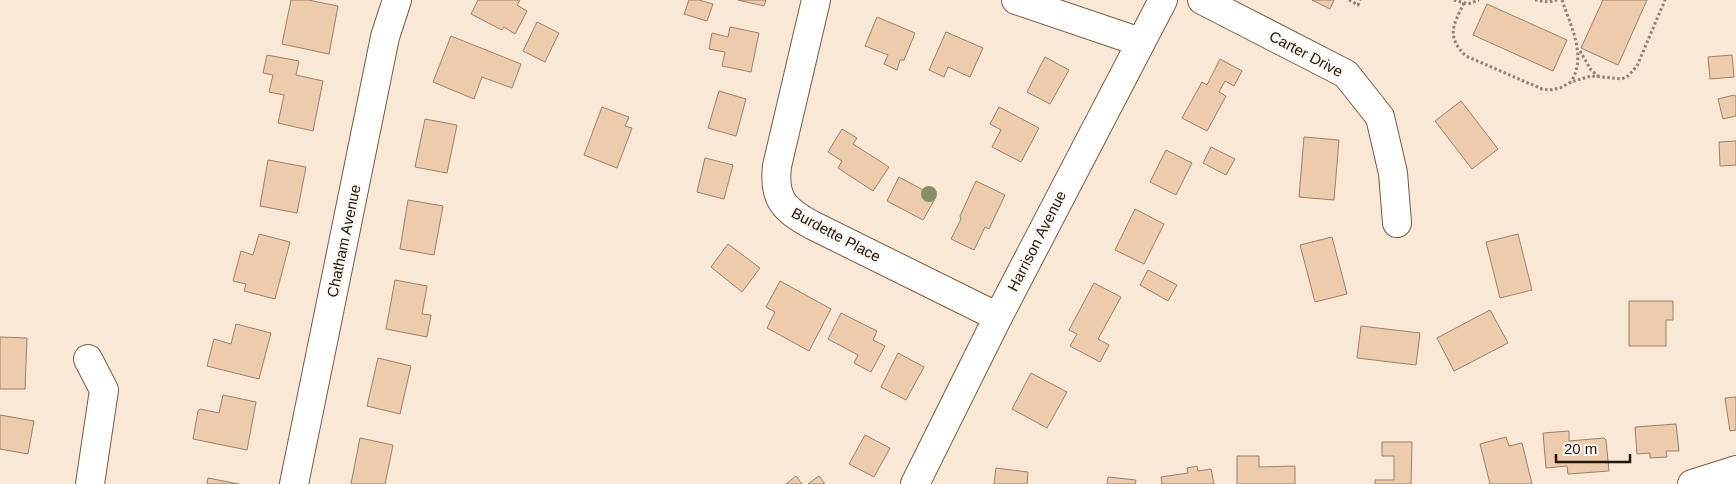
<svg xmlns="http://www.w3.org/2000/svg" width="1736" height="484" viewBox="0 0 1736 484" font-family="Arial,sans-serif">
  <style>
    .building { fill: #edccad; stroke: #9c8067 }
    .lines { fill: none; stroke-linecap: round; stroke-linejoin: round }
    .minor-casing { stroke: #775d44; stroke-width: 30 }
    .path { stroke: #8f8174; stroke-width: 3; stroke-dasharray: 2.5 2.5; stroke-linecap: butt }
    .minor { stroke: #fff; stroke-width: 28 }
    .tree { fill: #878e68 }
    .labels { text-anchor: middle; stroke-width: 4; stroke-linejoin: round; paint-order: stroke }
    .street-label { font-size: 15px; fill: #20160c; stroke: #fef8f2 }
  </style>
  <rect width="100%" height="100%" fill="#fae8d7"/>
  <!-- building -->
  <g class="building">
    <path d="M291 0H308L338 6 329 54 282 44Z"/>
    <path d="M478 0H520L517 5 527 11 515 34 504 27 502 30 471 14Z"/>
    <path d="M689 0H699L713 4 707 21 684 14Z"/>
    <path d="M738 0H766L764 6Z"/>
    <path d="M1312 0H1334L1330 9Z"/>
    <path d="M1603 0H1647L1618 65 1581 48Z"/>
    <path d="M1487 4 1567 40 1553 71 1473 35Z"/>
    <path d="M877 17 915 33 904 60H900L897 70 884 64 888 55 865 46Z"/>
    <path d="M537 22 559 33 545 62 523 51Z"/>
    <path d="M730 27 759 33 751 72 722 66 725 52 709 49 712 33 728 37Z"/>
    <path d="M946 32 983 48 970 77 948 67 944 77 929 70Z"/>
    <path d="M451 36 521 64 512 88 482 77 474 99 433 82Z"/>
    <path d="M267 55 299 61 296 75 323 81 313 131 278 123 284 95 269 92 273 75 263 73Z"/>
    <path d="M1732 55 1734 77 1710 79 1708 57Z"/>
    <path d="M1045 57 1069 70 1050 104 1027 92Z"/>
    <path d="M1220 59 1242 71 1234 86 1225 81 1219 92 1226 96 1207 131 1182 118 1202 82 1207 85Z"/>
    <path d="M719 91 746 99 736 136 708 128Z"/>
    <path d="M1734 95 1736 96V116L1723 119 1718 99Z"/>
    <path d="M1461 101 1498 149 1472 169 1435 121Z"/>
    <path d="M602 107 629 117 625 126 632 128 617 168 584 155Z"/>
    <path d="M999 107 1039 128 1021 162 992 147 1001 130 990 124Z"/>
    <path d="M425 119 457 125 447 173 415 167Z"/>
    <path d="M842 129 857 138 853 144 889 167 873 191 838 168 842 161 828 152Z"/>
    <path d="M1304 137 1339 140 1334 200 1299 197Z"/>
    <path d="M1736 141V165L1720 166 1719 142Z"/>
    <path d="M1211 147 1235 159 1226 175 1203 163Z"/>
    <path d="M1166 150 1192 163 1176 195 1150 182Z"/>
    <path d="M705 158 733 165 724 199 697 192Z"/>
    <path d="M268 160 306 167 297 213 260 206Z"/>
    <path d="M899 177 936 197 923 220 887 201Z"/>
    <path d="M976 181 1005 195 989 229 985 227 974 250 951 239 961 219 960 216Z"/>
    <path d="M408 200 443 206 434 255 400 249Z"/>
    <path d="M1135 209 1164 224 1144 264 1115 250Z"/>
    <path d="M259 234 290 242 275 299 244 291 246 284 233 281 241 251 253 255Z"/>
    <path d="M1518 234 1532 290 1500 298 1486 242Z"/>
    <path d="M1332 237 1347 294 1315 302 1300 245Z"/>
    <path d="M728 244 760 268 742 292 711 267Z"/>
    <path d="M1148 270 1177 285 1168 301 1140 285Z"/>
    <path d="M395 280 427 286 422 314 431 315 427 337 386 329Z"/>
    <path d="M780 281 831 309 809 351 767 328 775 312 766 307Z"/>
    <path d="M1094 283 1121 297 1098 339 1109 345 1100 362 1070 346 1077 334 1069 330Z"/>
    <path d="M1629 301H1673V320H1666V346H1629Z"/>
    <path d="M1490 310 1508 343 1454 371 1437 338Z"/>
    <path d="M841 313 877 331 873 340 885 346 871 372 854 363 858 355 828 339Z"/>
    <path d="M236 324 271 333 259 379 207 366 214 339 231 344Z"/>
    <path d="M1361 326 1420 333 1416 365 1357 358Z"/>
    <path d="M0 337 27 338 25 389H0Z"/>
    <path d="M898 353 924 367 906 400 881 387Z"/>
    <path d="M378 358 411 366 400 414 367 406Z"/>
    <path d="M1031 373 1067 392 1047 428 1012 409Z"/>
    <path d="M223 395 256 402 247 450 193 439 198 411 200 409 219 413Z"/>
    <path d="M1736 397V430L1730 431 1725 398Z"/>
    <path d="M0 415 34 421 28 454 0 449Z"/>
    <path d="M1676 424 1679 451H1666L1667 457 1650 458V453L1637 454 1635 427Z"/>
    <path d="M1569 431V441L1604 438 1606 440 1609 471 1568 474 1567 466 1546 468 1543 433Z"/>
    <path d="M865 435 890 448 874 477 849 464Z"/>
    <path d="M1506 437 1509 446 1522 443 1532 484H1490L1480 444Z"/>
    <path d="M360 438 393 445 385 484H351Z"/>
    <path d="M1382 442H1412L1411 484H1375V480H1394V456H1382Z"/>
    <path d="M1237 456H1259V467L1295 466V484H1237Z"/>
    <path d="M1197 466 1198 471 1211 469 1214 484H1162L1161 477 1188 473 1187 468Z"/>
    <path d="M996 468 1028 472 1027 484H994Z"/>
    <path d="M796 476 802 484H786Z"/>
    <path d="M819 476 825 484H808Z"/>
    <path d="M1108 477 1136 480 1135 484H1107Z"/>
    <path d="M208 478 239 484H207Z"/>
  </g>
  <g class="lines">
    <!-- minor casing -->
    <g class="minor-casing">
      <g id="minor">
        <path d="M816 0 777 166C773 200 785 210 812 225L998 317"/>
        <path d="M1016 0 1140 42"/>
        <path d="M1202 0 1346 74 1380 117 1393 173 1397 223"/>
        <path d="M88 359 104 390 90 484"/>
        <path d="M294 484 385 37 397 0"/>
        <path d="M915 484 998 317 1163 0"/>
        <path d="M1692 484 1736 470"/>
      </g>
    </g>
    <!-- path -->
    <g class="path">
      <path d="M1349 0 1358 5 1360 0"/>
      <path d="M1454 0 1468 4 1479 0"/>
      <path d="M1535 0 1549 2 1557 0"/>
      <path d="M1562 0C1571 27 1587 56 1571 82"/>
      <path d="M1464 3C1453 25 1446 37 1466 56L1542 89 1550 90 1560 88 1571 82 1591 76 1622 79 1628 76 1637 66 1665 0"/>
      <path d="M1580 51 1591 70 1598 76"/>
    </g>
    <!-- minor -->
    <use href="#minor" class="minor"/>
  </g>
  <!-- trees -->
  <circle class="tree" cx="929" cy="194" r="8"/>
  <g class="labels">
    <!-- street labels -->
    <g class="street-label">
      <text transform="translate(1306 54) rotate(28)" y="5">Carter Drive</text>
      <text transform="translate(836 235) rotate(28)" y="5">Burdette Place</text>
      <text transform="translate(344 241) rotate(-78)" y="5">Chatham Avenue</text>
      <text transform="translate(1037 241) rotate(-63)" y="5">Harrison Avenue</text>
    </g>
  </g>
  <!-- scale -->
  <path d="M1556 454v8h74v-8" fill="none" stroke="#20160c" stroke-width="2.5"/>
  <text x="1564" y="454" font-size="15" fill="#20160c" stroke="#fef8f2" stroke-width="4" paint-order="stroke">20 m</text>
</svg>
